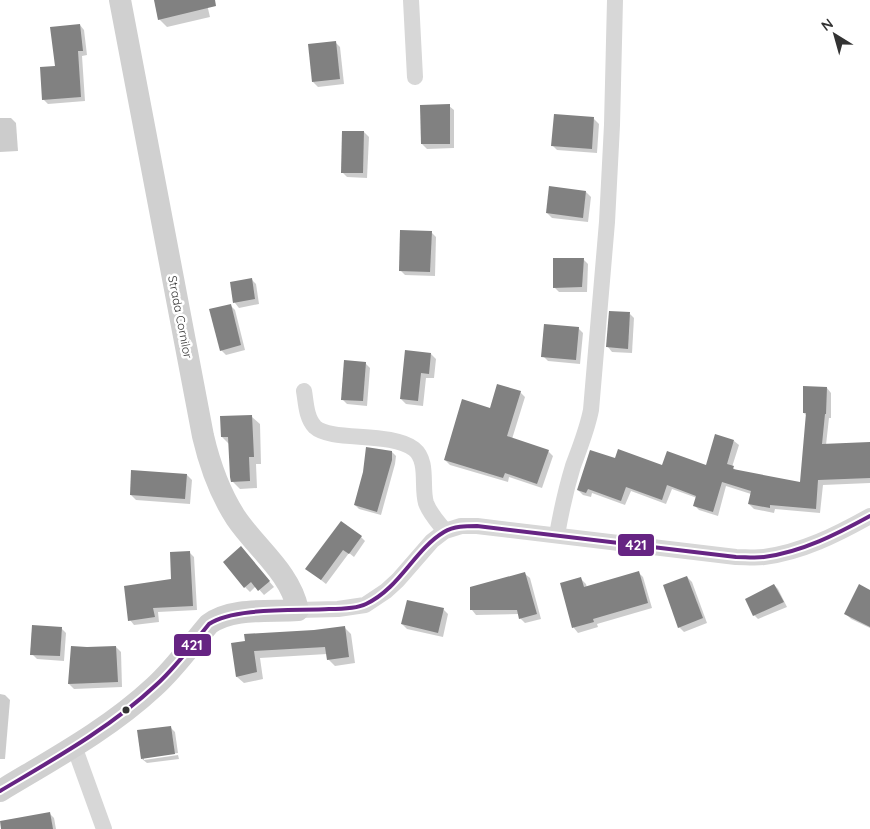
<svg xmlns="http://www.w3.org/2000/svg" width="870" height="829" viewBox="0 0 870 829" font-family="Quicksand,sans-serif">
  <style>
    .shadow { fill: #0003 }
    .building { fill: #818181 }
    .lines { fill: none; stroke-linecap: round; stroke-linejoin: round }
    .street { stroke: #d7d7d7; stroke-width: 16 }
    .secondary { stroke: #d0d0d0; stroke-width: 22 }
    .bus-1-casing { stroke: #fff; stroke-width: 8 }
    .bus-1 { stroke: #662483; stroke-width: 4 }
    .bus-dot { fill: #333; stroke: #fff; stroke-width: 2 }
    .labels { text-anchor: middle; stroke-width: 5; stroke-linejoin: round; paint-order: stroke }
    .street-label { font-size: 12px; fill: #333; stroke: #fff }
    .line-badge { stroke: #fff; stroke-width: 2 }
    .badge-label { font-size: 14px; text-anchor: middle; font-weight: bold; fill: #fff }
  </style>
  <rect width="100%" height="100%" fill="#fff"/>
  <!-- shadow -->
  <g class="shadow">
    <path d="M155 0H206L210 17 167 27 159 19Z"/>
    <path d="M80 25 84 30 87 55 82 56 85 101 48 104 43 99 56 67Z"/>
    <path d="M335 42 340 47 344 84 318 87 313 82Z"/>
    <path d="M449 106 454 110V148L427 149 422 144Z"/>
    <path d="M0 118H11L16 123 18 151 0 152Z"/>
    <path d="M594 119 599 124 597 153 557 150 553 146Z"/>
    <path d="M364 132 369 137 367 178 347 177 342 172Z"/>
    <path d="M586 192 591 197 588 222 552 218 547 213Z"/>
    <path d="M431 232 436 237 435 276 405 275 400 270Z"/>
    <path d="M583 259 588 264 587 292H559L554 287Z"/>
    <path d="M251 279 256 284 259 304 239 308 235 303 232 283Z"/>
    <path d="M230 305 235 310 245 350 226 355 221 350Z"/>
    <path d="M630 314 634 318 632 353 612 352 608 347Z"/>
    <path d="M578 328 583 333 580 364 548 361 543 356Z"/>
    <path d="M431 354 436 359 434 378H426L423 406 406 404 401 399Z"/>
    <path d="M365 363 370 368 367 406 347 404 342 399Z"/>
    <path d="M827 388 831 393V418H829L826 445 870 444V483L823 485 820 513 775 509 774 513 754 509 749 504 751 494 726 486 718 516 699 510 695 506 697 498 672 489 666 504 631 491 625 505 592 493 591 497 583 495 578 490 615 460 663 466H706L734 441 739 445 732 467 737 471 801 483 807 416 804 413Z"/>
    <path d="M520 392 525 397 512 439 548 451 553 456 542 488 509 477 508 482 450 465 445 460 491 409Z"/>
    <path d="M252 417 260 424 261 464H256L257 488 240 489 232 481 230 445 222 437Z"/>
    <path d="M392 452 396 456 395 464 381 515 359 509 355 505Z"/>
    <path d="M187 475 192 480 190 504 136 500 131 495Z"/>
    <path d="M361 537 365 541 354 557 349 553 326 584 307 569Z"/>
    <path d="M189 552 194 557 197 610 158 612 159 622 134 625 130 620 173 580Z"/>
    <path d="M245 553 274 587 264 595 256 586 250 592 245 587Z"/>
    <path d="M638 572 643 577 652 608 597 624 598 627 578 633 574 628 561 584 581 579 586 584 587 588Z"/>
    <path d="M525 574 530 578 541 619 525 623 520 618 519 614 476 615 472 610Z"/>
    <path d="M687 577 692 582 707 623 684 632 679 627Z"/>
    <path d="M774 585 778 589 787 607 758 619 754 615Z"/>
    <path d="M870 591V628L851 619 846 614Z"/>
    <path d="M443 609 448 614 443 637 407 629 402 624Z"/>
    <path d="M344 627 351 634 355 663 335 666 328 659 327 654 260 658 263 679 244 683 237 677 232 644Z"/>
    <path d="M61 628 66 633 64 661 37 659 32 654Z"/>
    <path d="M116 647 121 652 122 687 74 689 69 684Z"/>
    <path d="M0 694 5 695 10 700 5 759H0Z"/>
    <path d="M170 727 175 732 178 753 144 757V760L178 755 179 759 147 763 142 759Z"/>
    <path d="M49 813 54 818 56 829H25Z"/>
  </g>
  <!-- building -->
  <g class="building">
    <path d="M154 0H215L216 6 158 20Z"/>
    <path d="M80 24 83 51H78L81 97 42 100 40 67 55 66 50 27Z"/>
    <path d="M336 41 340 79 312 82 308 44Z"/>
    <path d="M450 104V144H421L420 105Z"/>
    <path d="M554 114 594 117 592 149 551 146Z"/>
    <path d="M342 131H364L363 173H341Z"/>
    <path d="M549 186 586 191 583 218 546 213Z"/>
    <path d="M400 230 432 231 430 272 399 271Z"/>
    <path d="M553 258H584L582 287 553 288Z"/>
    <path d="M252 278 255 299 233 303 230 282Z"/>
    <path d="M231 304 241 345 220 351 209 309Z"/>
    <path d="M609 311 630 312 628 349 606 347Z"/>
    <path d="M544 324 579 327 576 360 541 357Z"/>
    <path d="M405 350 431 353 429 374 421 373 418 401 400 399Z"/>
    <path d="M344 360 366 362 363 401 341 400Z"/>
    <path d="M497 384 521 391 507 436 549 450 537 484 505 473 503 478 444 460 462 399 490 408Z"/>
    <path d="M803 386 827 387 826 414H825L822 444 870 442V478L818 480 816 509 770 505V508L748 504 751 491 722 482 713 512 693 506 696 496 667 485 662 500 626 487 621 501 588 489 586 493 577 490 590 450 615 458 618 449 662 465 667 451 706 465 715 434 734 440 727 464 734 466 733 469 800 482 806 413H803Z"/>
    <path d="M252 415 254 457H249L250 481 231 482 230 477 228 437H221L220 416Z"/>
    <path d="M366 447 392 451V460L377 512 354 505 363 472Z"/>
    <path d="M131 470 187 474 185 499 130 495Z"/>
    <path d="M341 521 362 536 349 554 343 550 321 580 305 569Z"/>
    <path d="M241 546 270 581 258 591 251 582 244 588 223 562Z"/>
    <path d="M190 551 193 606 153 608 155 617 128 621 124 586 171 579 170 552Z"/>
    <path d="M639 571 648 603 593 619 594 622 572 628 560 583 581 577 584 587Z"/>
    <path d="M525 572 537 614 519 619 517 610H470V587Z"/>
    <path d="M687 576 703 618 678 628 663 585Z"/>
    <path d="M774 584 784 602 753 616 745 599Z"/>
    <path d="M859 584 870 590V627L844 614Z"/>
    <path d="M407 600 444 608 438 633 401 624Z"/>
    <path d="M32 625 62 627 60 656 30 655Z"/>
    <path d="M345 626 349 657 327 660 325 647 254 651 257 672 236 677 231 643 245 641 244 634 314 630Z"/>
    <path d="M71 646 87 647 116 646 118 682 68 684Z"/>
    <path d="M171 726 175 754 141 759 137 730Z"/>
    <path d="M50 812 53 829H1L0 821Z"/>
  </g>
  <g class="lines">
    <!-- street -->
    <g class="street">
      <path d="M411 0 415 77"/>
      <path d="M304 391C306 402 306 418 315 427 331 442 391 431 414 449 429 461 421 487 426 503 430 514 438 522 445 531"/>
      <path d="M557 535C561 512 566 489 573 466 580 447 587 430 591 410L607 222 612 125 615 0"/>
      <path d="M298 610 338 609 365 605 386 591 398 580 432 541 445 531 461 526H477L736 557C745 557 755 558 764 557 802 552 836 535 870 516"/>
      <path d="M74 746 104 829"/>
    </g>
    <!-- secondary -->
    <path class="secondary" d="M0 791C53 759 109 729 154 687 175 668 191 645 209 624 232 607 270 612 298 610 290 572 257 549 236 518 219 492 210 466 203 436L120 0"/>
    <!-- bus-1 casing -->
    <g class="bus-1-casing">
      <path id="bus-1" d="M0 791C54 759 110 728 156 685 176 667 192 645 209 624 234 607 297 611 329 609 340 609 356 609 366 604 400 588 414 550 444 532 454 526 466 526 477 526L736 557C745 557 755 558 764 557 802 552 837 534 870 516"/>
    </g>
    <!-- bus-1 -->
    <use href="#bus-1" class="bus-1"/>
  </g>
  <!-- markers -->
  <circle class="bus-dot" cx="126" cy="710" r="4.5"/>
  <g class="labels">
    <!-- street labels -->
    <g class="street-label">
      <text transform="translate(180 317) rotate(79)" y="4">Strada Cornilor</text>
    </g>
  </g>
  <g class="line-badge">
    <rect x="617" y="533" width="38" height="24" rx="5" fill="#662483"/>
    <rect x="173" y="633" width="39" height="24" rx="5" fill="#662483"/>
  </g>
  <g class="badge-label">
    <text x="636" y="550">421</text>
    <text x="192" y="650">421</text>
  </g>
  <!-- north arrow -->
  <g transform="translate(835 35) rotate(323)" stroke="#ffffff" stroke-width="4" paint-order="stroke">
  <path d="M0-4L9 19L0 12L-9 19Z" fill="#333333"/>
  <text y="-8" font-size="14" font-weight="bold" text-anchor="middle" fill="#333333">N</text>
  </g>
</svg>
